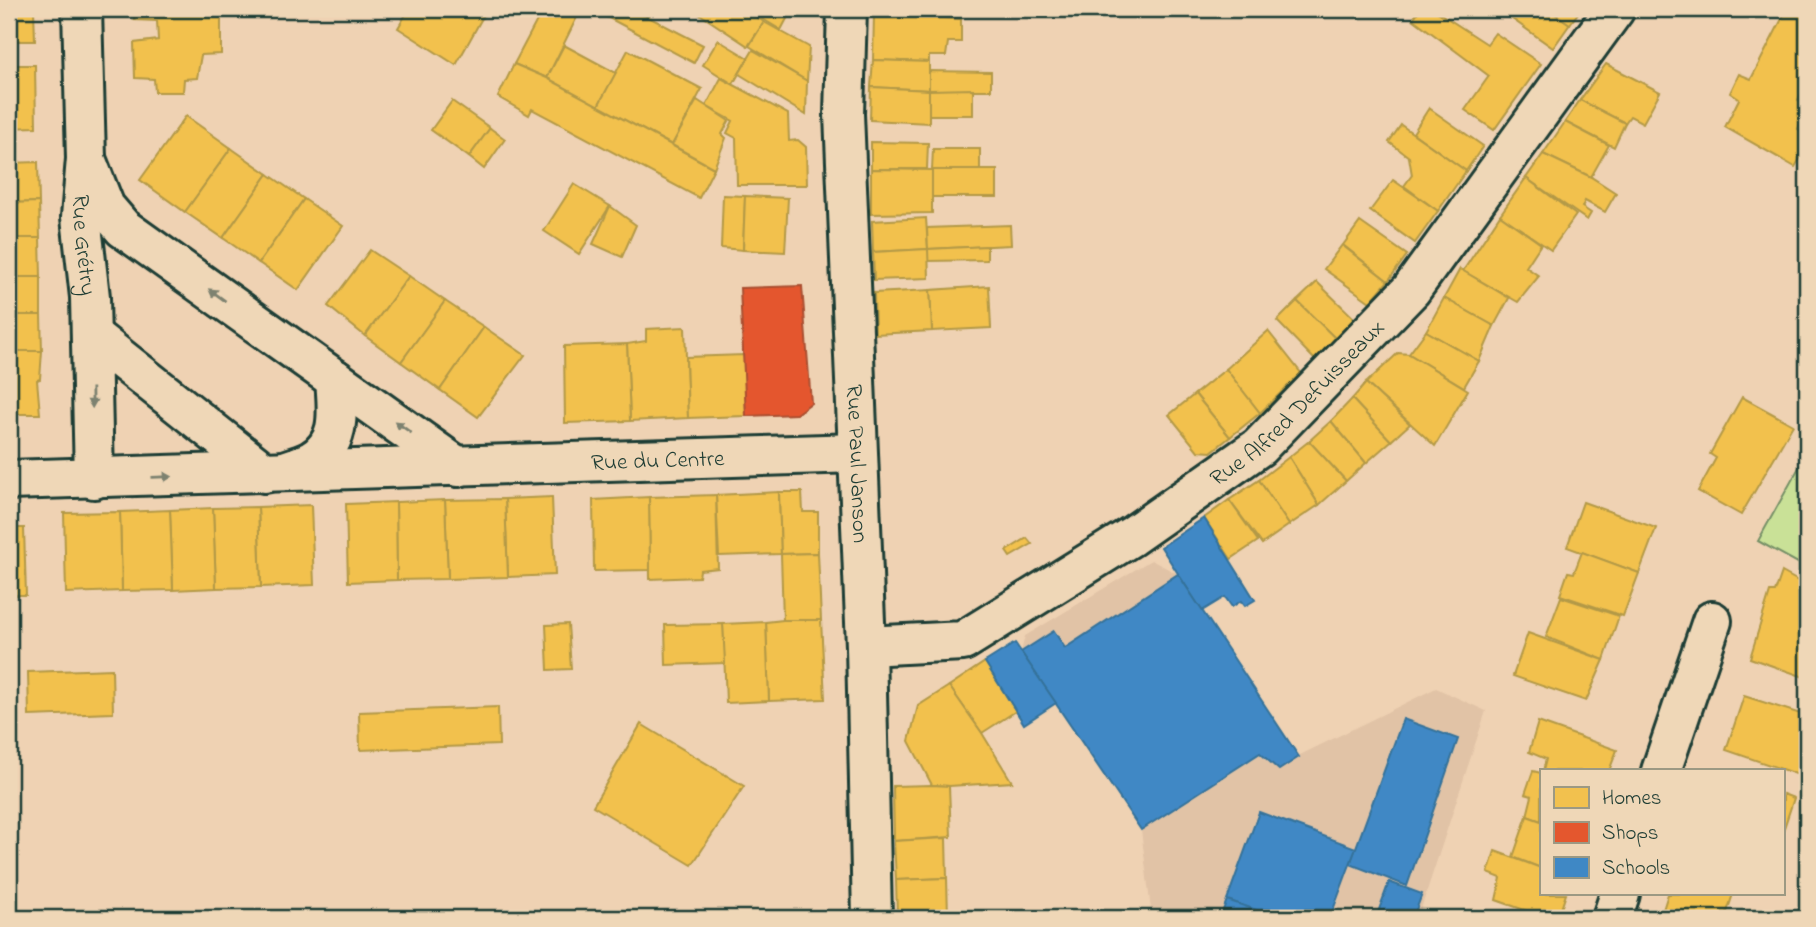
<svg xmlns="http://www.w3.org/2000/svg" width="1816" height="927" viewBox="0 0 1816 927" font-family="'Indie Flower',sans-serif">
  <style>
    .built { fill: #e1c3a6 }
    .green { fill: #c9e197; stroke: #748f66; stroke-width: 2 }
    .homes { fill: #f2c14e; stroke: #b39946; stroke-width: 2 }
    .shops { fill: #e4572e; stroke: #a94f30; stroke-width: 2 }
    .schools { fill: #3f88c5; stroke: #35729a; stroke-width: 2 }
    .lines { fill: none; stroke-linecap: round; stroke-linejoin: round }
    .minor-casing { stroke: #1f3d34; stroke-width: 44 }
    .minor { stroke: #efd7b7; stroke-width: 38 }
    .oneway { fill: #7d826f }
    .labels { text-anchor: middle; stroke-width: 7; stroke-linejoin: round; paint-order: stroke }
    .street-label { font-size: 23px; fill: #1f3d34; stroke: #efd7b7 }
  </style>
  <rect width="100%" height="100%" fill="#efd2b3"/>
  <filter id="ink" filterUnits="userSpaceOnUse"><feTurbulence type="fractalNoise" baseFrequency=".0143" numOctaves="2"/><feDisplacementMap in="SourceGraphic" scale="14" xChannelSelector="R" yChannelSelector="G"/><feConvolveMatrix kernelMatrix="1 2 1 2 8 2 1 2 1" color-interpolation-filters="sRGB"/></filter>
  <g filter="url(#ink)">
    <!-- built -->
    <path class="built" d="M1151 560 1178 574 1298 756 1436 688 1486 711 1418 918H1152L1141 830 1021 652 1025 636Z"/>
    <!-- green -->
    <path class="green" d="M1807 453V568L1758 541Z"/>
    <!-- homes -->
    <g class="homes">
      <path d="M9 9H34L35 41H9Z"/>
      <path d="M134 9H221V54L201 55 197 78 184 79 183 92H155L154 79 135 78 134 43 158 40 157 21 134 20Z"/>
      <path d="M409 9H487L456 65 398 28Z"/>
      <path d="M543 9H581L547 78 514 64Z"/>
      <path d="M612 9H633L703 45 694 63 607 17Z"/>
      <path d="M692 9H744L764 22 748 46Z"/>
      <path d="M746 9H792L781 30Z"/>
      <path d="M875 9H932L931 16 874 14Z"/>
      <path d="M1420 9H1433L1487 44 1495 33 1541 64 1494 130 1465 110 1489 76 1413 19Z"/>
      <path d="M1514 9H1548L1570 24 1553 48 1508 16Z"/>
      <path d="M1548 9H1581L1570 24Z"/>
      <path d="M1787 9H1795L1807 16V82L1798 100 1807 106 1798 129 1807 136V147L1795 167 1725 127 1739 99 1730 93 1739 74 1751 79Z"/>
      <path d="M874 14 961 19V42H948L946 56H929V62L873 60Z"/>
      <path d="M764 22 809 47 807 81 749 46Z"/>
      <path d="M718 40 748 58 733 84 703 65Z"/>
      <path d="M564 45 616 73 598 106 547 78Z"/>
      <path d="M628 50 702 89 672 145 598 106Z"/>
      <path d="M753 50 807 81 806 115 739 74Z"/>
      <path d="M873 60 929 62V90L871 87Z"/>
      <path d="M514 64 547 78 714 168 699 198 532 109 529 115 498 97Z"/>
      <path d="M1606 64 1660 92 1643 123 1630 116 1625 123 1580 100Z"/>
      <path d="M9 65H35L36 127 9 128Z"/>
      <path d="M929 71 991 72V90H929Z"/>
      <path d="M721 78 788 114 789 141 798 140 806 147 807 185H737L736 138 727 133 733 121 706 106Z"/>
      <path d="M871 87 929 90V123L870 120Z"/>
      <path d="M973 89V115H929V90Z"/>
      <path d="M697 100 729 121 722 134 726 138 714 168 672 145Z"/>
      <path d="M1580 100 1625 123 1614 147 1565 122Z"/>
      <path d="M452 101 490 128 469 157 431 130Z"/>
      <path d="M1429 108 1483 146 1466 171 1413 133Z"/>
      <path d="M186 116 231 148 185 212 140 180Z"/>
      <path d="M1565 122 1609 145 1591 177 1543 154Z"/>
      <path d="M1401 125 1466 171 1438 211 1404 186 1412 175 1409 157 1389 142Z"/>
      <path d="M490 128 505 139 484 169 469 157Z"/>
      <path d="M871 142 928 143 927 169H871Z"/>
      <path d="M231 148 268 174 223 238 185 212Z"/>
      <path d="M933 149H980V170H932Z"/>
      <path d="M1543 154 1591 177 1616 193 1605 212 1585 201 1582 207 1591 213 1587 220 1526 178Z"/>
      <path d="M38 162 39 202 9 203V163Z"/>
      <path d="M871 169 932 170V213L871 214Z"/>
      <rect x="932" y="170" width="65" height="27"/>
      <path d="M268 174 304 199 259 263 223 238Z"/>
      <path d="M1526 178 1576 215 1551 250 1500 215Z"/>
      <path d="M1393 180 1438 211 1415 243 1370 211Z"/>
      <path d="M574 184 610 206 579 254 544 231Z"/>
      <path d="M723 195 745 196 743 250 721 248Z"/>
      <path d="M745 196 788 198 785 252 743 250Z"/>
      <path d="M304 199 343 226 298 290 259 263Z"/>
      <path d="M39 202 40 238H9V203Z"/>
      <path d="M610 206 636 225 622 257 593 244Z"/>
      <path d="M1500 215 1541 244 1526 267 1539 276 1518 302 1463 271Z"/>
      <path d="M926 218 928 249 873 252 872 221Z"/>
      <path d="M1360 222 1407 255 1388 281 1343 245Z"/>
      <path d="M1010 225 1011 245 928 249 927 228Z"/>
      <path d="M9 238H40L41 277H9Z"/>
      <path d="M1342 245 1388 281 1370 302 1324 269Z"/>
      <path d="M987 246V260L928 261V249Z"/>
      <path d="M928 249 929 278 874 280 873 252Z"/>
      <path d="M370 250 409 276 365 336 328 306Z"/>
      <path d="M1460 269 1509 298 1494 326 1444 298Z"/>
      <path d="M409 276 445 301 401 362 365 336Z"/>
      <rect x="9" y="277" width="32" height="38"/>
      <path d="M1317 282 1356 320 1337 340 1297 301Z"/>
      <path d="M989 286 991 328 932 331 930 290Z"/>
      <path d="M930 290 932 331 875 334 874 293Z"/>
      <path d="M1444 298 1494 326 1479 361 1426 331Z"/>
      <path d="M445 301 484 327 440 390 401 362Z"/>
      <path d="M1297 301 1337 340 1316 361 1277 321Z"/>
      <path d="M9 315H41L42 351H9Z"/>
      <path d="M484 327 525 355 478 417 440 390Z"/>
      <path d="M685 327 688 418 630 421 627 344 646 341V329Z"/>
      <path d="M1268 331 1301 373 1260 413 1226 369Z"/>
      <path d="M1426 331 1479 361 1464 387 1409 354Z"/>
      <path d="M627 344 630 421 565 423 564 346Z"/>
      <path d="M9 351H42L40 379 37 380 40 414H9Z"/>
      <path d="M1398 353 1409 354 1468 390 1435 446 1366 383Z"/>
      <path d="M744 355 746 416 688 418 686 357Z"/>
      <path d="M1226 369 1260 413 1230 437 1195 394Z"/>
      <path d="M1366 383 1410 424 1391 441 1352 399Z"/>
      <path d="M1195 394 1230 437 1211 452 1198 451 1169 415Z"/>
      <path d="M1742 397 1793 425 1741 515 1698 491 1716 458 1710 454Z"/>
      <path d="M1352 399 1391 441 1366 463 1331 421Z"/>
      <path d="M1331 421 1366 463 1346 481 1309 441Z"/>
      <path d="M1309 441 1346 481 1319 505 1289 457Z"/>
      <path d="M1289 457 1319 505 1289 525 1259 480Z"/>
      <path d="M1259 480 1289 525 1262 544 1229 500Z"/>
      <path d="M779 492 781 554 719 556 716 495Z"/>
      <path d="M779 492H802L803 512H818V553L781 554Z"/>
      <path d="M716 495 718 568 700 570 699 577 650 579 649 497Z"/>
      <path d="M552 497 555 575 508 577 505 499Z"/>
      <path d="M649 497 650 570 594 571 593 500Z"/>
      <path d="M505 499 508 577 448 579 445 500Z"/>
      <path d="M445 500 448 579 397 580 396 502Z"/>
      <path d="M1229 500 1258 541 1231 559 1204 518Z"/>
      <path d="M396 502 397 580 348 582 346 504Z"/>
      <path d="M1583 502 1656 528 1639 573 1567 547Z"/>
      <path d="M311 505 314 585 261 587 258 507Z"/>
      <path d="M258 507 261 587 216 588 213 508Z"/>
      <path d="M213 508 216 588 173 590 170 510Z"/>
      <path d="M170 510 173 590 122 591 120 512Z"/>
      <path d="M120 512 122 591 66 593 64 513Z"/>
      <path d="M9 528H24L26 595H9Z"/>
      <path d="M1027 538 1032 544 1010 557 1006 551Z"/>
      <path d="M1582 552 1639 573 1623 616 1560 595 1568 572 1574 573Z"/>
      <path d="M818 553 821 620H783L781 554Z"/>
      <path d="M1782 572 1807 586V678L1750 658 1770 592H1775Z"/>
      <path d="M1561 597 1619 616 1604 660 1546 637Z"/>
      <path d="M783 620H821L825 699 769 701 766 622Z"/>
      <path d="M766 622 769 701 726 703 723 624Z"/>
      <path d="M568 624 571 669 548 670 546 625Z"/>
      <path d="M723 624 725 663 666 665 665 625Z"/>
      <path d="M1528 633 1604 660 1586 701 1513 676Z"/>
      <path d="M985 662 1016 711 982 733 949 686Z"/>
      <path d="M112 669 113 713 29 716 28 672Z"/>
      <path d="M949 686 982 733 1012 782 949 786 932 785 909 741 918 706Z"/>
      <path d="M1744 696 1807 716V753L1799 775 1726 750Z"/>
      <path d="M498 707 499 745 360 750 359 712Z"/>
      <path d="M1538 722 1617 750 1609 771H1543L1546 759 1529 752Z"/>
      <path d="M641 724 744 786 692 865 593 806Z"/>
      <path d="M1533 771 1541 773V821L1527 816 1532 796 1525 794Z"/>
      <path d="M932 785 949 786 951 837 894 841 893 786Z"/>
      <path d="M1783 794 1794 798 1783 831Z"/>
      <path d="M1527 816 1541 821V868L1513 857Z"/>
      <path d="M946 838 947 878 896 880 894 841Z"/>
      <path d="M1495 851 1541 868V894H1566L1558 918H1547L1496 900 1501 878 1488 873Z"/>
      <path d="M947 878 948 916 897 917 896 880Z"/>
      <path d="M1668 894H1733L1725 918H1678L1662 913Z"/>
    </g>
    <!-- shops -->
    <path class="shops" d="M802 286 811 403 796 414 746 416 740 288Z"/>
    <!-- schools -->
    <g class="schools">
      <path d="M1204 518 1255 600 1245 606 1241 601 1232 607 1225 597 1202 611 1161 547Z"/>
      <path d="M1178 574 1299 757 1279 770 1260 753 1141 830 1021 652 1054 631 1065 648Z"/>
      <path d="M1015 643 1056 703 1024 724 985 662Z"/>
      <path d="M1403 719 1458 739 1407 886 1350 864Z"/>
      <path d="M1259 812 1356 848 1330 918H1279L1227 900Z"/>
      <path d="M1389 882 1422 894 1413 918H1376Z"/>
      <path d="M1227 900 1279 918H1220Z"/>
    </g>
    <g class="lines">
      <!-- minor casing -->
      <g class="minor-casing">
        <g id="minor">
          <path id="s1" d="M82 9 86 159 81 217 90 297 94 479"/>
          <path id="s2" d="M847 9 844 114 866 646 872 918"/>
          <path d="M86 159 105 207 123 228 458 467"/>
          <path d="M91 335 265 473"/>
          <path d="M284 471C293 468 303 465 311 461 343 443 337 409 335 379"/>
          <path id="s3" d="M9 480 857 453"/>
          <path id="s4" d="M866 646 963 641 1132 536 1259 447 1411 290 1615 9"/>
          <path d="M1661 771 1712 621"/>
          <path d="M1612 918 1620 894"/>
        </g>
      </g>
      <!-- minor -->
      <use href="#minor" class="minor"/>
    </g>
    <!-- one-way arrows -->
    <defs><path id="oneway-solid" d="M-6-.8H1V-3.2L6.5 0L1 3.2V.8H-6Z" transform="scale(1.75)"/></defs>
    <g class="oneway">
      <use href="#oneway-solid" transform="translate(217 295) rotate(-144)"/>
      <use href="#oneway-solid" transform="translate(92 398) rotate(89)"/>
      <use href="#oneway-solid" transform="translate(403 427) rotate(-145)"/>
      <use href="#oneway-solid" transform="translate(162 477) rotate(-2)"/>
    </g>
  </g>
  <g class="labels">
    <!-- street labels -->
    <g class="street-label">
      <text dy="8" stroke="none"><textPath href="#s1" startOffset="236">Rue Grétry</textPath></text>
      <text dy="8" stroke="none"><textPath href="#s4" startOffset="509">Rue Alfred Defuisseaux</textPath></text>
      <text dy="8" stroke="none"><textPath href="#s3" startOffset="649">Rue du Centre</textPath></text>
      <text dy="8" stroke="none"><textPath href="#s2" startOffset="455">Rue Paul Janson</textPath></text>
    </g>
  </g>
  <!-- margin -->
  <rect width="1816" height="927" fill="none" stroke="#efd7b7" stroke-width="35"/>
  <rect x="18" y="18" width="1781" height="892" fill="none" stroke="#1f3d34" stroke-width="2.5" filter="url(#ink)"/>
  <!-- legend -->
  <rect x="1540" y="769" width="245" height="126" fill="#efd7b7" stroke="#9c9983" stroke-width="2"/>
  <rect x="1554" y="787" width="35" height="21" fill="#f2c14e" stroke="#9c9983" stroke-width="2"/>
  <text x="1602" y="804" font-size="21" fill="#1f3d34">Homes</text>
  <rect x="1554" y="822" width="35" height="21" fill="#e4572e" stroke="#9c9983" stroke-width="2"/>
  <text x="1602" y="839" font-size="21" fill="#1f3d34">Shops</text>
  <rect x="1554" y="857" width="35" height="21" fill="#3f88c5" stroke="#9c9983" stroke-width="2"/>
  <text x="1602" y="874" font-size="21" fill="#1f3d34">Schools</text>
</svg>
